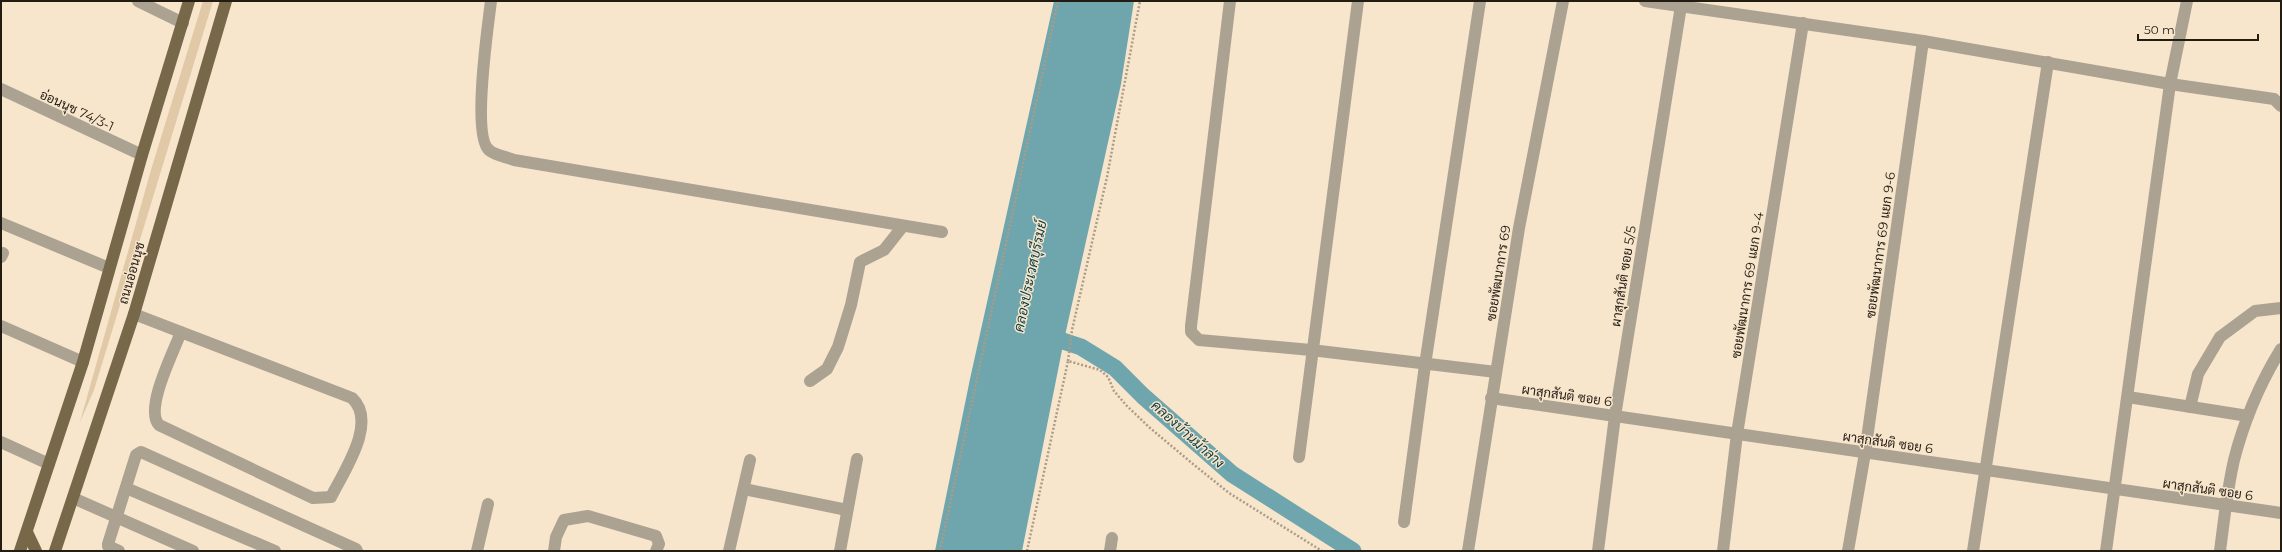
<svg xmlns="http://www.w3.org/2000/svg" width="2282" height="552" viewBox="0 0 2282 552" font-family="Montserrat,Sarabun,sans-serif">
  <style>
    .green { fill: #e1c8a6 }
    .water { fill: #6fa5ac }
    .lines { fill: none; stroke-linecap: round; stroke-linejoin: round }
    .canal { stroke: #6fa5ac; stroke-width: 17 }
    .path { stroke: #aa9c89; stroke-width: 2.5; stroke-dasharray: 2 2; stroke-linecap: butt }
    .minor { stroke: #aba291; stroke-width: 12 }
    .major { stroke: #78684a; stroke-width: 12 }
    .labels { text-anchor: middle; stroke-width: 3; stroke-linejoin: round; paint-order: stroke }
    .street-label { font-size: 13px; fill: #231c13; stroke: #f7e5cc }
    .water-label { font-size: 14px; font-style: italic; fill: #0a3e44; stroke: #f7e5cc }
  </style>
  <rect width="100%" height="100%" fill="#f7e5cc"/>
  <!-- green -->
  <path class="green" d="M203 1H213L94 390 80 422 151 170Z"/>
  <!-- water -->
  <path class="water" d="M1054 1H1134L1121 84 1064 340 1022 551H935L970 379Z"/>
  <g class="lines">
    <!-- canal -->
    <path class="canal" d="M1042 334 1081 347 1115 368 1143 396 1232 474 1353 551"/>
    <!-- path -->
    <g class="path">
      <path d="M1068 361 1072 330 1107 177 1140 1"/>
      <path d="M940 551 1058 1"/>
      <path d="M1027 551 1068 361 1100 370 1108 377 1114 391 1126 405 1150 428 1193 464 1229 493 1322 551"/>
    </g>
    <!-- minor -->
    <g class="minor">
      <path d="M138 1 183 23"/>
      <path d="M491 1C488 25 472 136 489 150 494 155 507 157 514 160L942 232"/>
      <path d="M1230 1 1191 326V332L1199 340 1311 350 1496 372"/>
      <path d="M1645 1 1923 41 2170 84 2274 99 2281 106"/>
      <path d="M1 89 142 155"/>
      <path d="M1 223 109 268"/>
      <path d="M1 257 3 253"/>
      <path d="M134 314 352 398C378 422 344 471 331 497L313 498 159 425C144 409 174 351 181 332"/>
      <path d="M1 326 83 362"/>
      <path d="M810 381 827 369 838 347 851 305 860 262 884 250 903 226"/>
      <path d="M2128 397 2248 416"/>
      <path d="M1491 398 2281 513"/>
      <path d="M2190 407 2198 374 2220 337 2255 311 2281 308"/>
      <path d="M1 442 49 464"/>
      <path d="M1299 457 1358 1"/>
      <path d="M126 488 275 551"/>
      <path d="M744 489 847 510"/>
      <path d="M73 498 193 551"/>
      <path d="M1404 522 1425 365 1480 1"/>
      <path d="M119 551 108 546V544L136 455 141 452 356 549 357 551"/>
      <path d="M477 551 488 504"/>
      <path d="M554 551 556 537 564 520 588 516 656 536 659 544 656 551"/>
      <path d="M729 551 750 460"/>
      <path d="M840 551 857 459"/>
      <path d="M1110 551 1112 538"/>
      <path d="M1468 551 1519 228 1563 1"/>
      <path d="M1598 551 1615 416 1681 6"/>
      <path d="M1723 551 1737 434 1803 23"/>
      <path d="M1848 551 1865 453 1923 41"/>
      <path d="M1973 551 2048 62"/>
      <path d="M2106 551 2170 84 2187 1"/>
      <path d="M2220 551C2224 521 2227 490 2234 460 2244 421 2260 383 2281 349"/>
    </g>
    <!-- major -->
    <g class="major">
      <path d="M27 532 36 551"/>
      <path d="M20 551 83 362 142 155 189 1"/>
      <path d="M55 551 134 314 226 1"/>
    </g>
  </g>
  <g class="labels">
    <!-- street labels -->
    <g class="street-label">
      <text transform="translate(77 110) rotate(25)" y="5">อ่อนนุช 74/3-1</text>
      <text transform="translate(1880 245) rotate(-82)" y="5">ซอยพัฒนาการ 69 แยก 9-6</text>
      <text transform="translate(131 273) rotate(-74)" y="5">ถนนอ่อนนุช</text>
      <text transform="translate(1498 273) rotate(-81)" y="5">ซอยพัฒนาการ 69</text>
      <text transform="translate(1623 276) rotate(-81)" y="5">ผาสุกสันติ ซอย 5/5</text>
      <text transform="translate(1747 285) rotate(-81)" y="5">ซอยพัฒนาการ 69 แยก 9-4</text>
      <text transform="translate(1567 395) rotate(8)" y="5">ผาสุกสันติ ซอย 6</text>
      <text transform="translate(1888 442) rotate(8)" y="5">ผาสุกสันติ ซอย 6</text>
      <text transform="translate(2208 489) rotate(8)" y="5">ผาสุกสันติ ซอย 6</text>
    </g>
    <!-- water labels -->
    <g class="water-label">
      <text transform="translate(1030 276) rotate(-78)" y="5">คลองประเวศบุรีรมย์</text>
      <text transform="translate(1188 434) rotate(42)" y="5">คลองบ้านม้าล่าง</text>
    </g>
  </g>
  <!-- border -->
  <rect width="2282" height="552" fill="none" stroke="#231c13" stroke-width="4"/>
  <!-- scale -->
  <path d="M2138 34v6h120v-6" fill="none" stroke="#231c13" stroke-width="2"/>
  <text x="2144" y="34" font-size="12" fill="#231c13" stroke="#f7e5cc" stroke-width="3" paint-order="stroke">50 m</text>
</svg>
